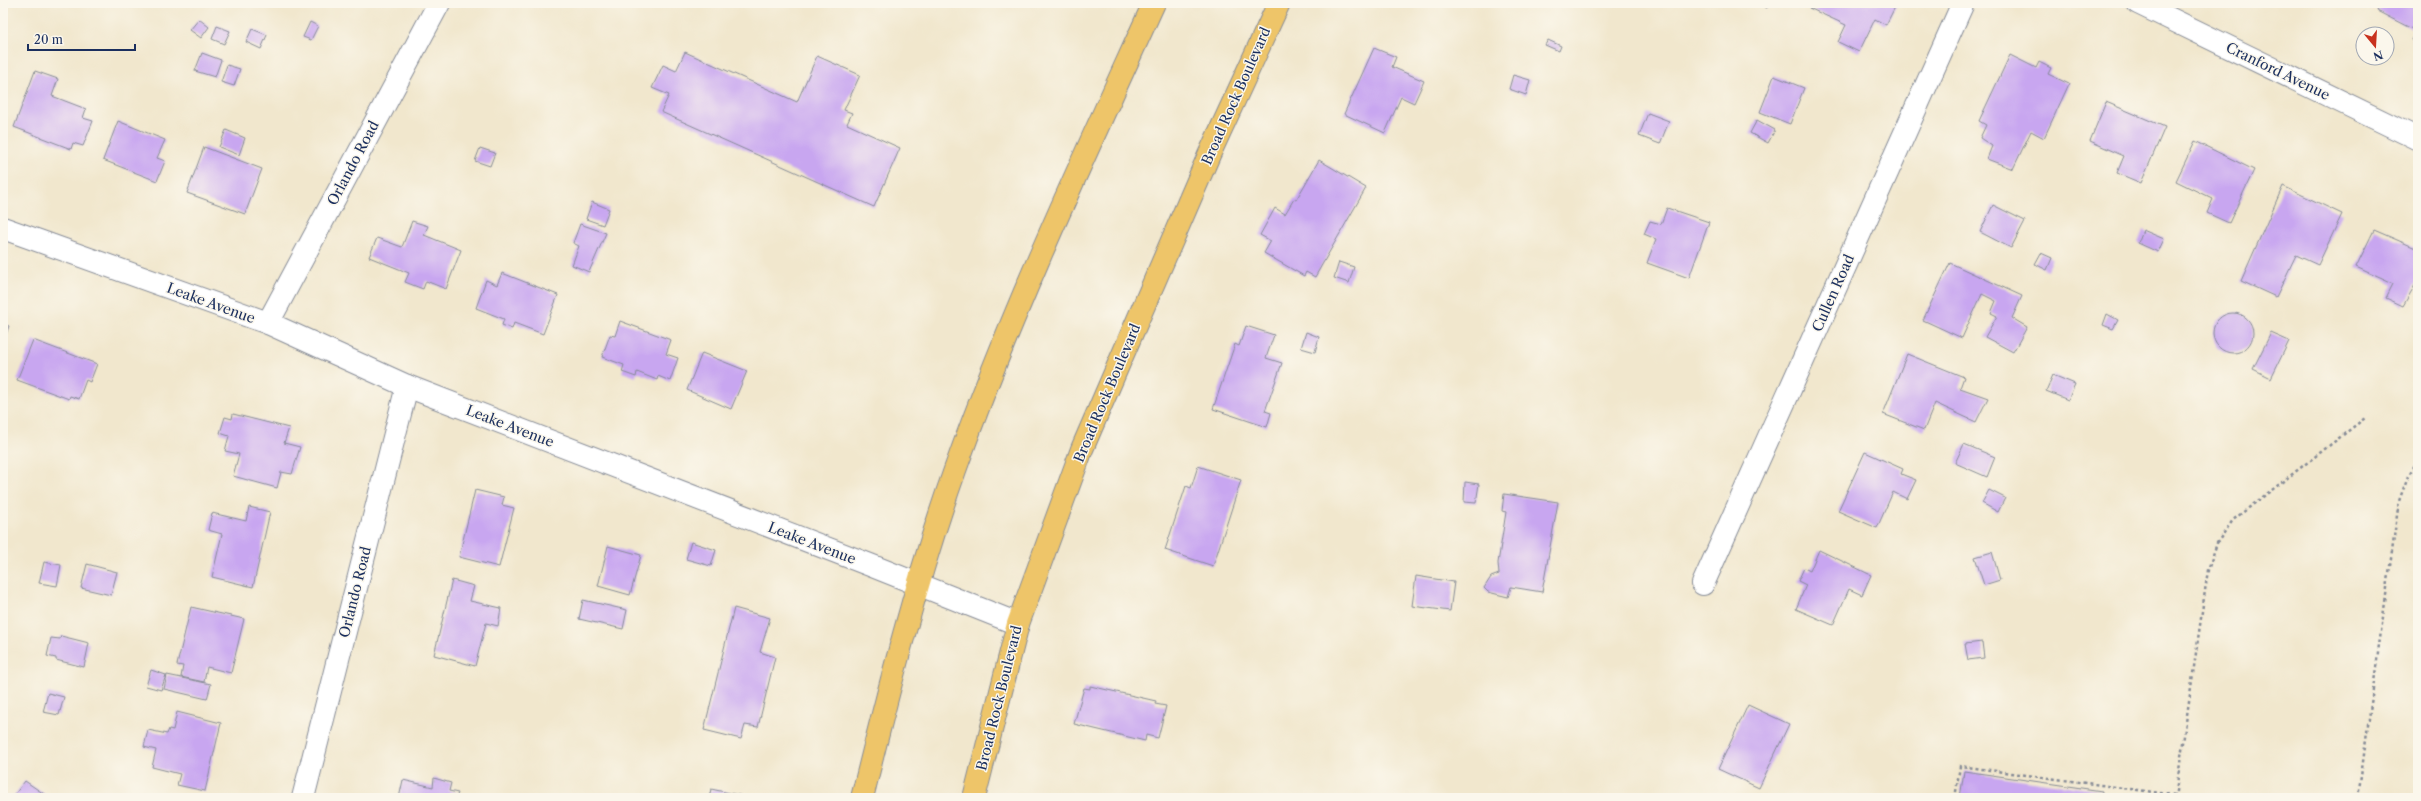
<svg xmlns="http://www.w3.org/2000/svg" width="2421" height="801" viewBox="0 0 2421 801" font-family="'Libre Caslon Text',serif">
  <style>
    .building { fill: #c8a6f0 }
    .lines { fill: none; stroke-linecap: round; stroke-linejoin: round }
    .street-casing { stroke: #868b96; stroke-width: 24 }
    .primary-casing { stroke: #868b96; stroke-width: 24 }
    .path { stroke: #868b96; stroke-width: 2.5; stroke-dasharray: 3 3; stroke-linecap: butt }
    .street { stroke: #fff; stroke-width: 22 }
    .primary { stroke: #eec569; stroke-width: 22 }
    .labels { text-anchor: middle; stroke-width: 3; stroke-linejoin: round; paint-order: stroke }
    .street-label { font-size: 14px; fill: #1b2f5e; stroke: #fbf7ec }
  </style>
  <rect width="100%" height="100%" fill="#fbf7ec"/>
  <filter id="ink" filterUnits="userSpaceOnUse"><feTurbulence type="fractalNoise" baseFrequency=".025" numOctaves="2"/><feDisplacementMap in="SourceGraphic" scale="8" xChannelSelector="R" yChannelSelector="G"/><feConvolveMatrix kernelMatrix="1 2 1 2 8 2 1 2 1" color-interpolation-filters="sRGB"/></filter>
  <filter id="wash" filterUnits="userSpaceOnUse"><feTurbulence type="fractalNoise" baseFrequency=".012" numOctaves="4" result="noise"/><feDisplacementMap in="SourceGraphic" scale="16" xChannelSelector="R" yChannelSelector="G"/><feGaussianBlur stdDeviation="0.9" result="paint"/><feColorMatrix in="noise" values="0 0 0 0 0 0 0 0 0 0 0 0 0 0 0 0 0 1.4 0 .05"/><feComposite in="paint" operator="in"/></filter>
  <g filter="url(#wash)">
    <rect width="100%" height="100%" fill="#f1e7cd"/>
    <g id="blocks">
      <!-- building -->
      <g class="building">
        <path d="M1756 3H1769L1767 8Z"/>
        <path d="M1812 3H1897L1886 25 1875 19 1859 52 1838 42 1846 25 1809 8Z"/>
        <path d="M2381 3H2418V44L2411 40 2416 31 2377 11Z"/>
        <path d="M199 19 209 27 201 38 190 30Z"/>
        <path d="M310 22 318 26 311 40 303 37Z"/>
        <path d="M217 26 230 31 224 44 212 39Z"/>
        <path d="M252 29 267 35 261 49 246 42Z"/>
        <path d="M1548 40 1561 46 1559 51 1545 45Z"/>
        <path d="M1374 48 1396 57 1392 67 1424 81 1414 103 1401 97 1385 133 1344 114Z"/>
        <path d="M685 52 797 102 817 56 860 75 844 110 852 113 847 124 900 148 874 207 661 112 669 95 652 88 663 65 676 71Z"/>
        <path d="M202 53 221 60 215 77 195 71Z"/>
        <path d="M2010 55 2036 68 2039 62 2051 68 2048 74 2069 84 2044 138 2031 131 2013 169 1987 159 1992 146 1980 138 1986 125 1979 121Z"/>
        <path d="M227 65 240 69 234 86 221 82Z"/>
        <path d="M35 71 58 79 52 96 86 109 83 118 93 121 83 146 73 143 71 149 14 127Z"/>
        <path d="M1513 75 1530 80 1526 95 1509 89Z"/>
        <path d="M1774 76 1804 88 1790 124 1760 112Z"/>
        <path d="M2106 102 2165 127 2141 183 2117 173 2124 156 2090 141Z"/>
        <path d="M1648 113 1669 121 1660 144 1639 136Z"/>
        <path d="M1757 120 1775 130 1768 143 1750 133Z"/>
        <path d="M118 121 165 140 157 158 165 161 157 181 103 160Z"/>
        <path d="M226 130 245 138 239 155 219 147Z"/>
        <path d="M2195 141 2254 170 2229 223 2207 213 2213 199 2176 181Z"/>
        <path d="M204 147 262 169 245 214 187 193Z"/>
        <path d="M480 148 495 153 490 166 475 161Z"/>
        <path d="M1319 160 1366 188 1315 277 1306 272 1304 276 1264 253 1271 241 1260 235 1275 208 1285 214 1294 199 1296 200Z"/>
        <path d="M2283 186 2342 214 2318 265 2296 255 2276 297 2241 281Z"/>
        <path d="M592 202 609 209 603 225 586 219Z"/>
        <path d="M1993 205 2025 221 2011 248 1980 232Z"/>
        <path d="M1667 208 1709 222 1689 278 1647 263 1656 239 1644 234 1650 221 1661 224Z"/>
        <path d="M412 221 428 226 424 235 461 250 446 289 426 281 423 289 405 282 409 273 369 257 377 238 402 247Z"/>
        <path d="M580 224 606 233 589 272 572 265 579 246 573 243Z"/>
        <path d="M2143 230 2164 239 2158 252 2138 243Z"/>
        <path d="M2374 230 2418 249V280L2403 306 2386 298 2393 284 2356 267Z"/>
        <path d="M2041 253 2052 258 2047 270 2035 264Z"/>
        <path d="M1339 262 1354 267 1349 283 1334 278Z"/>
        <path d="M1950 263 2022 296 2012 318 2027 327 2013 352 1985 337 1997 316 1991 313 1996 301 1982 294 1962 338 1923 320Z"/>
        <path d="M502 273 558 295 543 334 514 323 512 329 502 325 504 319 476 308 486 280 497 285Z"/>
        <circle cx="2233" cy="333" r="20"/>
        <path d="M2107 314 2118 320 2113 329 2103 325Z"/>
        <path d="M620 321 671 340 666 354 678 358 670 381 658 376 657 380 637 372 636 377 622 372 624 365 602 357 610 335 615 336Z"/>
        <path d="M3 324 9 326 3 343Z"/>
        <path d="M1246 326 1274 335 1266 358 1282 363 1265 411 1271 413 1267 427 1213 409 1235 344 1239 346Z"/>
        <path d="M1306 332 1319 337 1315 352 1301 348Z"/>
        <path d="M2271 333 2289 341 2271 378 2253 369Z"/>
        <path d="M33 340 97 364 90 382 86 380 79 399 70 396 69 399 17 380Z"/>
        <path d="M702 353 747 371 731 409 687 390Z"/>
        <path d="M1907 354 1964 377 1960 388 1988 398 1976 422 1935 403 1924 430 1883 414Z"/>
        <path d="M2053 375 2075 384 2068 400 2046 391Z"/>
        <path d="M233 414 289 428 284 443 300 447 292 474 281 472 277 488 233 476 239 454 225 451 229 436 220 433 225 417 232 419Z"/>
        <path d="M1964 444 1995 457 1987 477 1955 463Z"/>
        <path d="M1865 452 1903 469 1901 474 1916 480 1907 499 1893 492 1877 528 1838 511Z"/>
        <path d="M1198 466 1241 480 1213 566 1165 550 1186 486 1191 488Z"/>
        <path d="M1465 482 1479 484 1476 503 1464 502Z"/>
        <path d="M475 490 504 497 502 505 514 508 499 567 459 557Z"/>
        <path d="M1989 490 2005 498 1998 512 1982 503Z"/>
        <path d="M1504 494 1558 502 1542 592 1511 587 1508 597 1488 592 1484 588 1491 577 1499 574 1498 563 1506 512 1502 511Z"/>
        <path d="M249 507 270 512 253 587 212 577 222 534 208 530 212 513 246 521Z"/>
        <path d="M691 542 716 550 711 566 686 559Z"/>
        <path d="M608 546 641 555 630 595 598 586Z"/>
        <path d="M1819 550 1871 575 1862 595 1849 589 1833 625 1796 609 1806 585 1798 581 1804 568 1810 571Z"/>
        <path d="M1992 552 2000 580 1984 585 1975 557Z"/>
        <path d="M44 562 61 565 57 586 39 583Z"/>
        <path d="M87 564 117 572 111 595 81 588Z"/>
        <path d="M1416 576 1454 582 1450 611 1412 606Z"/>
        <path d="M452 580 474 586 470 601 501 608 498 626 486 623 475 666 434 655Z"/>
        <path d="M583 600 627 610 623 629 579 619Z"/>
        <path d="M191 607 244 619 231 673 207 667 204 682 181 677 183 666 177 665Z"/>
        <path d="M734 608 770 618 760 652 775 657 758 727 745 725 741 739 704 730Z"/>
        <path d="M61 636 89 643 84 667 56 660V658L47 656 51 638 60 639Z"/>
        <path d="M1982 642 1984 658 1968 660 1965 644Z"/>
        <path d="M151 670 166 675 161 690 146 686Z"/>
        <path d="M167 675 211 684 207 699 164 689Z"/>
        <path d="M1090 686 1156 701 1155 704 1166 706 1158 738 1146 735 1145 741 1074 724 1084 688 1090 689Z"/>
        <path d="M48 693 64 697 59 715 43 712Z"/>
        <path d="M1748 705 1789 724 1759 788 1718 769Z"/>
        <path d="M177 712 221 723 205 791 177 785 180 774 152 767 156 750 144 747 148 730 167 734 169 729 173 730Z"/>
        <path d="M1964 771 2102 791 2101 798H1960Z"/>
        <path d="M434 778 451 783 449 791 458 793 456 798H399L403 780 433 787Z"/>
        <path d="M25 781 50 798H12Z"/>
        <path d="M711 789 748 797 747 798H709Z"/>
      </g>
    </g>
  </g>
  <g filter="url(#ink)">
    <use href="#blocks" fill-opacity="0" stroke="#868b96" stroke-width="1"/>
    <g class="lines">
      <!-- street casing -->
      <g class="street-casing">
        <g id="street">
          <path d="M2138 3 2418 139"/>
          <path d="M3 228 268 323 407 386 870 565 1018 624"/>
          <path d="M268 323 439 3"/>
          <path d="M1703 584 1963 3"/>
          <path d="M303 798 407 386"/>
        </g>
      </g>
      <!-- primary casing -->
      <g class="primary-casing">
        <g id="primary">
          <path d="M862 798C889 688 917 577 955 470 1012 310 1084 157 1154 3"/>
          <path d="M974 798 1018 624 1082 449 1209 155 1279 3"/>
        </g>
      </g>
      <!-- path -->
      <g class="path">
        <path d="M1955 798 1960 766 2175 795"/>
        <path d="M2175 798 2208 570 2217 543 2233 520 2365 418"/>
        <path d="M2358 798 2399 501 2408 476 2418 460"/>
      </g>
      <!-- street -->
      <use href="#street" class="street"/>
      <!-- primary -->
      <use href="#primary" class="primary"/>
    </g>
  </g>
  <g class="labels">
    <!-- street labels -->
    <g class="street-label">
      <text transform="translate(2278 71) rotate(26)" y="5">Cranford Avenue</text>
      <text transform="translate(1236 96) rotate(-66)" y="5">Broad Rock Boulevard</text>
      <text transform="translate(353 163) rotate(-62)" y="5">Orlando Road</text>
      <text transform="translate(1833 293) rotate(-66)" y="5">Cullen Road</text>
      <text transform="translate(211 303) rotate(20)" y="5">Leake Avenue</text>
      <text transform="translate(1107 393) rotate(-67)" y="5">Broad Rock Boulevard</text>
      <text transform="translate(510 426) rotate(21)" y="5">Leake Avenue</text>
      <text transform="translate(812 543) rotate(21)" y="5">Leake Avenue</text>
      <text transform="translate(355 592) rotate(-76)" y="5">Orlando Road</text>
      <text transform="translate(999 698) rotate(-76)" y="5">Broad Rock Boulevard</text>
    </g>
  </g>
  <!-- margin -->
  <rect width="2421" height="801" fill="none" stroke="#fbf7ec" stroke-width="16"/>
  <!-- north arrow -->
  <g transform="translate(2375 46) rotate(162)"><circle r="19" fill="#fbf7ec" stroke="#a1a7b3"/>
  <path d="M0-3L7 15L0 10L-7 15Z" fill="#c8321e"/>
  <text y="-6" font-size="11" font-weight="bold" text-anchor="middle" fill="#1b2f5e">N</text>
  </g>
  <!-- scale -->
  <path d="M28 44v6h107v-6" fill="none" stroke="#1b2f5e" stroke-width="2"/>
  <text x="34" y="44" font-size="12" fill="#1b2f5e" stroke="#fbf7ec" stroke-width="3" paint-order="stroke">20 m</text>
</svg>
